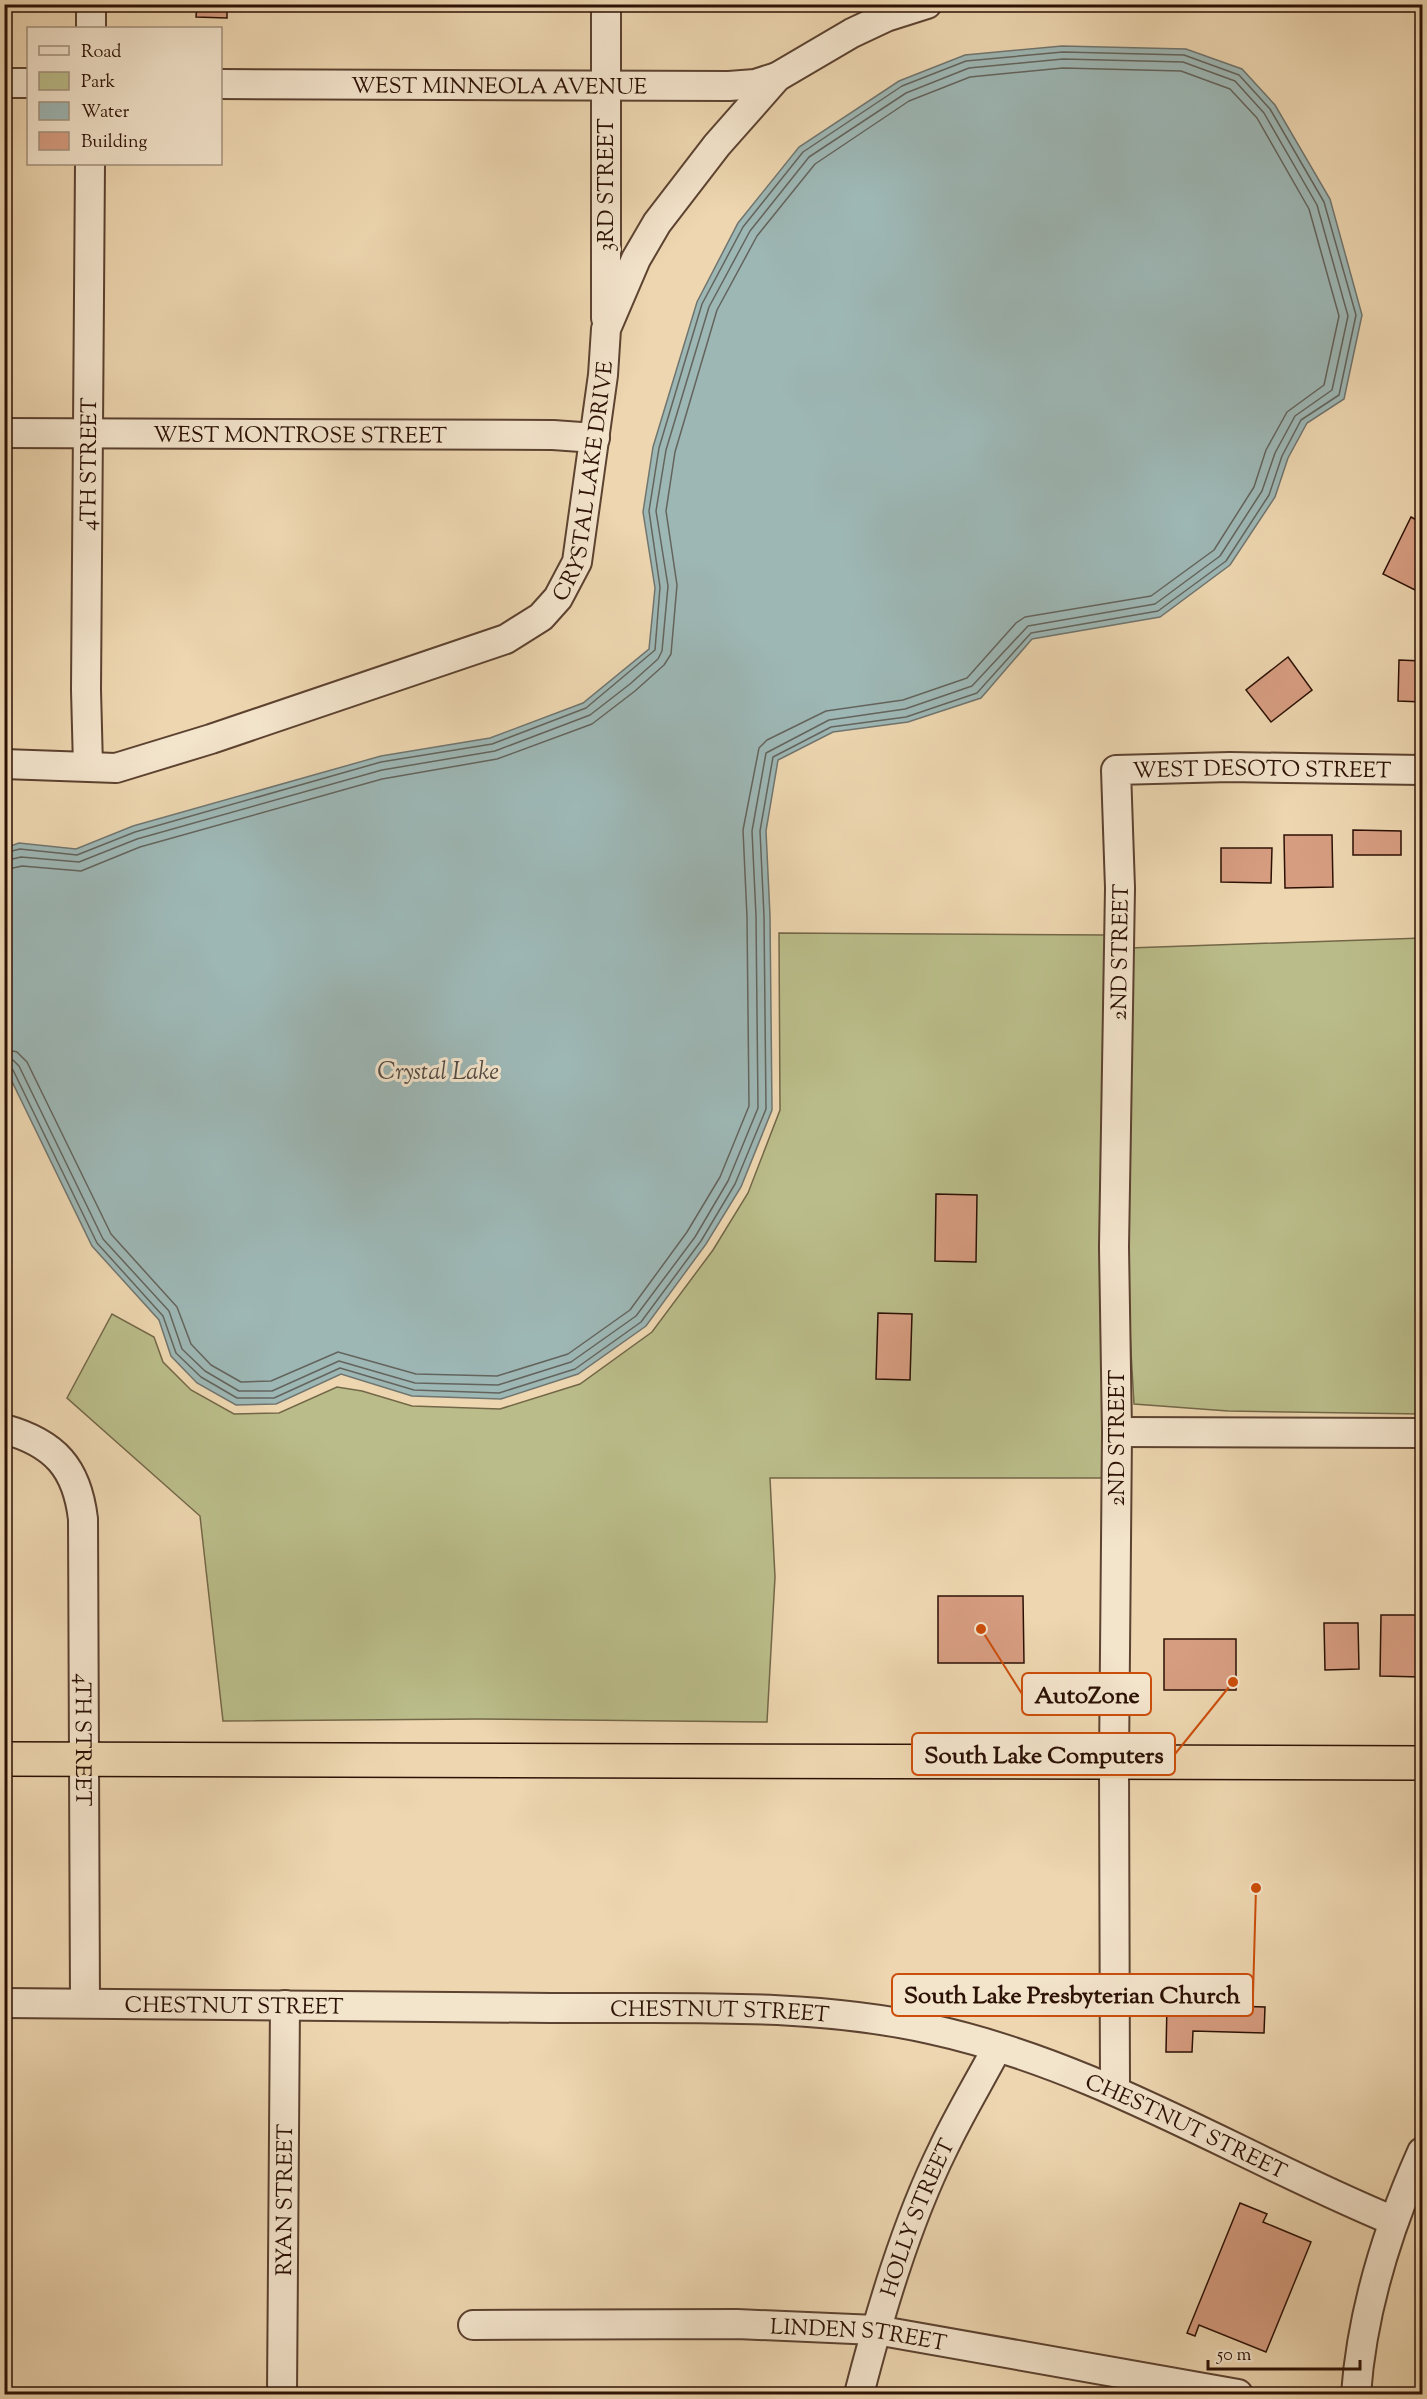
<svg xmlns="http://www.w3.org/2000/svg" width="1427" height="2399" viewBox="0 0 1427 2399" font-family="'Sorts Mill Goudy',serif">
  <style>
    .green { fill: #babd8a; stroke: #736748; stroke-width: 1.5 }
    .water { fill: #9db7b5; stroke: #70756f; stroke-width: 1.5 }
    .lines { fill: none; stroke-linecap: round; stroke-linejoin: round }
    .shore { stroke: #64645d; stroke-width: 1.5 }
    .building { fill: #d79d81; stroke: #2c1105; stroke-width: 1.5 }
    .minor-casing { stroke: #5c4230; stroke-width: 32 }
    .highway-casing { stroke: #2c1105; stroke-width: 36 }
    .minor { stroke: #f3e4cc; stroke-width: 28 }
    .highway { stroke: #edd6b0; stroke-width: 33 }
    .labels { text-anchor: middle; stroke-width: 6; stroke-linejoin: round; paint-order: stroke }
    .street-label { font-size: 22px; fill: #2c1105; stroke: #f3e4cc }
    .water-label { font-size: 24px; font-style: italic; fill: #544b43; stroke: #f3e4cc }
    .leader { fill: none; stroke: #cc4e0b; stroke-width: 2 }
    .callout-dot { fill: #cc4e0b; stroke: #f3e4cc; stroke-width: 2 }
    .callout { fill: #f3e4cc; stroke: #cc4e0b; stroke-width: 2 }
    .callout-label { font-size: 24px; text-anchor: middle; font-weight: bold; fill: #2c1105 }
  </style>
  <rect width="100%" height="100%" fill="#edd6b0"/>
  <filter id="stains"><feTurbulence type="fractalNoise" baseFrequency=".00333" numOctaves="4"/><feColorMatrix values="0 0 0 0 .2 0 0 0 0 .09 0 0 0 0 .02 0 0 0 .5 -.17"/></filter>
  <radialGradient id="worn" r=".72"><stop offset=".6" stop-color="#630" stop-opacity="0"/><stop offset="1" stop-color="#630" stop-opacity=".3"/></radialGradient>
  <!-- green -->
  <g class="green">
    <path d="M779 933 1109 935 1106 1478H770L775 1577 767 1722 478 1719 223 1721 200 1516 67 1398 112 1314 154 1337 163 1362 191 1390 234 1414 279 1413 337 1387 362 1391 412 1406 500 1409 580 1384 652 1332 713 1250 748 1193 780 1110Z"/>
    <path d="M1422 938V1414L1228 1411 1134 1404 1125 1247 1129 948Z"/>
  </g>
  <!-- water -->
  <path class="water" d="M1062 46 1186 49 1242 69 1275 105 1330 199 1362 315 1344 399 1307 423 1288 458 1275 497 1230 565 1160 617 1032 639 981 698 908 722 833 732 778 760 766 831 770 916 772 1110 741 1187 706 1244 646 1326 578 1374 501 1399 412 1396 341 1374 276 1404 236 1405 197 1383 171 1356 159 1320 92 1246 5 1067V848L19 843 76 849 133 826 381 756 490 738 583 703 649 649 655 588 643 512 653 447 697 302 738 223 799 147 899 81 965 55Z"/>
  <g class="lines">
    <!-- shore -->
    <g class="shore">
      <path d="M4 853 20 849 77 855 135 832 381 762 492 744 586 708 655 650 660 587 649 511 659 448 702 304 743 227 803 152 902 86 966 61 1063 52 1184 55 1239 75 1270 109 1324 202 1356 315 1339 395 1301 420 1282 456 1269 495 1226 561 1158 611 1031 633 977 693 906 717 831 727 773 757 760 831 764 916 766 1109 735 1184 701 1241 641 1322 575 1369 499 1393 414 1390 340 1368 274 1398H237L201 1377 176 1353 163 1316 97 1243 13 1070 4 1066"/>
      <path d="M4 861 21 857 79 862 137 839 382 770 495 751 590 715 630 684 658 659 662 651 668 586 656 511 666 450 709 307 750 231 809 157 906 93 969 68 1063 59 1183 62 1235 81 1264 113 1317 205 1348 316 1332 390 1295 416 1275 453 1262 491 1220 556 1155 604 1028 626 972 686 905 709 829 720 766 753 752 831 756 916 758 1108 728 1181 695 1237 636 1316 571 1362 498 1385 415 1383 339 1361 272 1391H239L205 1371 182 1349 169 1311 103 1239 19 1066 13 1060 4 1058"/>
      <path d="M4 870 22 866 81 871 140 847 382 779 497 759 592 724 635 691 664 665 671 654 677 585 666 511 675 452 717 310 757 236 815 164 909 101 970 77 1063 68 1181 71 1230 89 1257 118 1309 209 1339 316 1324 385 1287 412 1266 450 1254 487 1214 550 1151 596 1025 617 1016 623 967 678 903 700 826 711 767 740 759 748 743 830 747 917 749 1106 720 1177 687 1232 630 1310 568 1354 497 1376 416 1374 338 1352 271 1381 241 1382 211 1365 191 1344 177 1307 111 1234 27 1062 17 1052 4 1049"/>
    </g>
  </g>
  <!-- building -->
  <g class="building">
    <path d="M197 4H227V18L196 17Z"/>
    <path d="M1411 517 1422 523V579L1417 591 1383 574Z"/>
    <path d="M1288 657 1312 690 1271 722 1246 690Z"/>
    <path d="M1399 660 1422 661V702L1398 701Z"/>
    <path d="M1353 830 1401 831V855H1353Z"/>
    <path d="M1284 835H1332L1333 887 1285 888Z"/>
    <path d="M1221 848H1272L1271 883 1221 882Z"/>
    <path d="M936 1194 977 1195 976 1262 935 1261Z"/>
    <path d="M878 1313 912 1314 910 1380 876 1379Z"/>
    <path d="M938 1596H1023L1024 1663H938Z"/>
    <path d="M1381 1615H1422V1677L1380 1676Z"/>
    <path d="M1324 1623H1358L1359 1669 1325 1670Z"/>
    <rect x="1164" y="1639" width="72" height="51"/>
    <path d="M1167 2004 1265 2007 1264 2033 1193 2031 1192 2052H1166Z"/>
    <path d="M1240 2203 1267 2214 1263 2222 1311 2242 1266 2352 1199 2325 1195 2336 1187 2333Z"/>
    <path d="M1422 2305V2343L1416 2342Z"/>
  </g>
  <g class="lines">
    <!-- minor casing -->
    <g class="minor-casing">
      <g id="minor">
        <path d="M606 4V318"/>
        <path d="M91 28V4"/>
        <path d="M4 83H28"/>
        <path id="s1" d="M220 84 729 86 755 84 777 77"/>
        <path id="s2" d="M4 433 553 435 595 438"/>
        <path id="s3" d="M4 764 116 768 211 739 506 639 541 617 558 598 577 562 603 375 606 329 636 259 657 223 717 145 777 77 852 33 886 17 927 4"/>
        <path id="s4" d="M88 766 86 690 90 164"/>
        <path id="s5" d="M4 1429C55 1443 77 1468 83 1519L85 2003"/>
        <path d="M1117 1432 1422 1433"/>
        <path id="s6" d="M4 2003C187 2004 369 2006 551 2008 676 2009 807 2002 930 2029 1096 2065 1239 2157 1394 2221"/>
        <path id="s7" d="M1115 2090 1114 1762 1117 1432 1114 1247 1120 888 1116 770 1230 767 1422 770"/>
        <path id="s8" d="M473 2325 737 2324 876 2330 1238 2394"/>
        <path id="s9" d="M282 2394 285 2005"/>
        <path id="s10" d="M859 2394C880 2313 906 2224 943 2149 959 2115 979 2082 997 2048"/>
        <path d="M1356 2394C1362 2311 1388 2228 1422 2152"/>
      </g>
    </g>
    <!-- highway casing -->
    <g class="highway-casing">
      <path id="highway" d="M4 1759 1422 1763"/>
    </g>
    <!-- minor -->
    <use href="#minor" class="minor"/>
    <!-- highway -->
    <use href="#highway" class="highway"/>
  </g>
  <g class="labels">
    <!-- street labels -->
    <g class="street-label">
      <text dy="8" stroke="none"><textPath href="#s1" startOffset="279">WEST MINNEOLA AVENUE</textPath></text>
      <text transform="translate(605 185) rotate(-90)" y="8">3RD STREET</text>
      <text dy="8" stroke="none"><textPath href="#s2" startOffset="296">WEST MONTROSE STREET</textPath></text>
      <text dy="8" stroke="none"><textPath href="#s4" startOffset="302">4TH STREET</textPath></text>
      <text dy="8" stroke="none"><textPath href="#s3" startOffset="711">CRYSTAL LAKE DRIVE</textPath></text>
      <text dy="8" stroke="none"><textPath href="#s7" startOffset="1466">WEST DESOTO STREET</textPath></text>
      <text dy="8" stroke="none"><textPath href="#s7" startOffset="1138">2ND STREET</textPath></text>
      <text transform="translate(1116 1438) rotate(-90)" y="8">2ND STREET</text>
      <text dy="8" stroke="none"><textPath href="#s5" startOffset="350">4TH STREET</textPath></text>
      <text dy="8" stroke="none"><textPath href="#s6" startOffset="230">CHESTNUT STREET</textPath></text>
      <text dy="8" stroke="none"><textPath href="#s6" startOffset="716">CHESTNUT STREET</textPath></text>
      <text dy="8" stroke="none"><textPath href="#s6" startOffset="1202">CHESTNUT STREET</textPath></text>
      <text dy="8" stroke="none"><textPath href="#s9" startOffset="194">RYAN STREET</textPath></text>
      <text dy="8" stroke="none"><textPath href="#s10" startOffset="186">HOLLY STREET</textPath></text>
      <text dy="8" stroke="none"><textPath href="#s8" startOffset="386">LINDEN STREET</textPath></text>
    </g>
    <!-- water labels -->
    <g class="water-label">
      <text x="438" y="1079">Crystal Lake</text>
    </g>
  </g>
  <!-- callouts -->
  <path class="leader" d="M981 1629L1022 1694M1233 1682L1175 1754M1256 1888L1253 1995"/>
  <g class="callout-dot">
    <circle cx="981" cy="1629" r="6"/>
    <circle cx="1233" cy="1682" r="6"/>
    <circle cx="1256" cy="1888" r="6"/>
  </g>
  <g class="callout">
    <rect x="1022" y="1673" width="129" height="42" rx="6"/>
    <rect x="912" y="1733" width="263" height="42" rx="6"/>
    <rect x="892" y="1974" width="361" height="42" rx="6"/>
  </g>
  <g class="callout-label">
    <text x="1087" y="1703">AutoZone</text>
    <text x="1044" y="1763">South Lake Computers</text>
    <text x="1072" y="2003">South Lake Presbyterian Church</text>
  </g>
  <!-- margin -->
  <rect width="1427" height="2399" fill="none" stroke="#edd6b0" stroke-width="24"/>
  <rect x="6" y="6" width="1415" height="2387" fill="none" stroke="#2c1105" stroke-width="3"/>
  <rect x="12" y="12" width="1403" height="2375" fill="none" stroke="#2c1105" stroke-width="1.5"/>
  <!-- legend -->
  <rect x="27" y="27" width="195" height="138" fill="#f3e4cc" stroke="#a3907c" stroke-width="1.5"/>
  <rect x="39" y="46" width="30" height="9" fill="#f3e4cc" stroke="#a3907c" stroke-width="1.5"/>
  <text x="81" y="57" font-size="18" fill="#2c1105">Road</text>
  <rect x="39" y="72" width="30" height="18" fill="#babd8a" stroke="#a3907c" stroke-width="1.5"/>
  <text x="81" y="87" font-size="18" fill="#2c1105">Park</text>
  <rect x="39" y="102" width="30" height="18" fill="#9db7b5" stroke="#a3907c" stroke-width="1.5"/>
  <text x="81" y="117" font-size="18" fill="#2c1105">Water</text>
  <rect x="39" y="132" width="30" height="18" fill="#d79d81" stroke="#a3907c" stroke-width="1.5"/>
  <text x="81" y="147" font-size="18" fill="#2c1105">Building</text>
  <!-- scale -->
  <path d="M1208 2360v9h152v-9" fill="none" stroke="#2c1105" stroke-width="3"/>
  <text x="1217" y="2360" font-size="18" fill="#2c1105" stroke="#f3e4cc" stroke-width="4.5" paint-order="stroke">50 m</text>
  <rect width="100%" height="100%" filter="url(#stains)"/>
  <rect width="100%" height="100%" fill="url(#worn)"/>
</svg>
